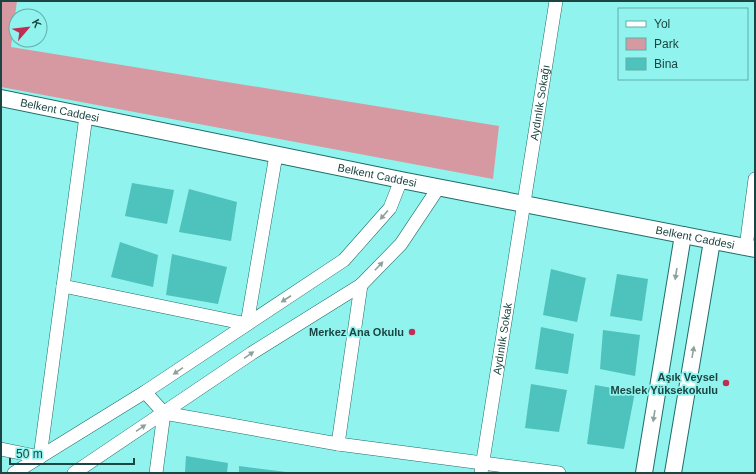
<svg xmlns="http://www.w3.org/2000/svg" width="756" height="474" viewBox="0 0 756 474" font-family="Helvetica,sans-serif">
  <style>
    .green { fill: #d799a1 }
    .building { fill: #4ec2bc }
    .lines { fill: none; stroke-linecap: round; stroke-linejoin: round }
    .minor-casing { stroke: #1d6d6a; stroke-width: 14 }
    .tertiary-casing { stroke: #1d6d6a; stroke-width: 18 }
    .minor { stroke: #fff; stroke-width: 13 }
    .tertiary { stroke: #fff; stroke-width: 16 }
    .oneway { fill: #8da2a0 }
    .poi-dot { fill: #be2e54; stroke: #91f3ed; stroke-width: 1.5 }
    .labels { text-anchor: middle; stroke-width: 3.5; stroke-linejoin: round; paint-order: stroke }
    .street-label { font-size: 11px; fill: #1b4542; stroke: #91f3ed }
    .poi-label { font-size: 11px; font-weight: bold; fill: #1b4542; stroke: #91f3ed; text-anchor: end }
  </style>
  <rect width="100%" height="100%" fill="#91f3ed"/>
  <!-- green -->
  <path class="green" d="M1 1H17L11 47 499 126 493 179 1 87Z"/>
  <!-- building -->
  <g class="building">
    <path d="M132 183 174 190 167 224 125 216Z"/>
    <path d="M189 189 237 202 231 241 179 232Z"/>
    <path d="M120 242 158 255 153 287 111 277Z"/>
    <path d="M172 254 227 267 218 304 166 295Z"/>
    <path d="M551 269 586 278 577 322 543 315Z"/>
    <path d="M617 274 648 279 642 321 610 316Z"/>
    <path d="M541 327 574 334 568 374 535 369Z"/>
    <path d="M603 330 640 335 635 376 600 369Z"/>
    <path d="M531 384 567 390 559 432 525 428Z"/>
    <path d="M595 385 635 392 624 449 587 444Z"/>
    <path d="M186 456 228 463 227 473H185Z"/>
    <path d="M239 466 286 472V473H239Z"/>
  </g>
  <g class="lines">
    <!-- minor casing -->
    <g class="minor-casing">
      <g id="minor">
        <path d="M746 247 755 179"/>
        <path d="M63 286 247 324 276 155"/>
        <path d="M145 392 164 413 338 444 559 473"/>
        <path d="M338 444 361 285"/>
        <path d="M1 449 40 457 86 116"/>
        <path d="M14 473 145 392 344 260 390 208 401 180"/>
        <path d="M74 473 252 353 361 285 401 244 439 187"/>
        <path d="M156 473 164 413"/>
        <path id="s1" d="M481 473 556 1"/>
      </g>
    </g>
    <!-- tertiary casing -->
    <g class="tertiary-casing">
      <g id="tertiary">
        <path id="s2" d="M1 98 401 180 755 249"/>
        <path d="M644 473 683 235"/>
        <path d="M673 473 712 241"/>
      </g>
    </g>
    <!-- minor -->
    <use href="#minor" class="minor"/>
    <!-- tertiary -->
    <use href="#tertiary" class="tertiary"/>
  </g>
  <!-- one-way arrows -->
  <defs><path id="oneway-solid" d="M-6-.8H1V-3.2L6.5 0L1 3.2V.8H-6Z"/></defs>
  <g class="oneway">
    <use href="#oneway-solid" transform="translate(384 215) rotate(131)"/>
    <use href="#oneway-solid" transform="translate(379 266) rotate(-46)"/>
    <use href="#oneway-solid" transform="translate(676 274) rotate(99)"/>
    <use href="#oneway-solid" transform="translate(286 299) rotate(147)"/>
    <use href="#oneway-solid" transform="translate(693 352) rotate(-80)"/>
    <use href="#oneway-solid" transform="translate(249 355) rotate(-34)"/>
    <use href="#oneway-solid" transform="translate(178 371) rotate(146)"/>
    <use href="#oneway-solid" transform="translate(654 416) rotate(99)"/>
    <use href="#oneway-solid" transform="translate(141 428) rotate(-34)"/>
  </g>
  <!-- markers -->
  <g class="poi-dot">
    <circle cx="412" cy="332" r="4"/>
    <circle cx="726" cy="383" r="4"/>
  </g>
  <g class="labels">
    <!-- street labels -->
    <g class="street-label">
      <text dy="4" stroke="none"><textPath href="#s1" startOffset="375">Aydınlık Sokağı</textPath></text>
      <text dy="4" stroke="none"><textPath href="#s2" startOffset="60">Belkent Caddesi</textPath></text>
      <text dy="4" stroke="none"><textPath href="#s2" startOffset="384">Belkent Caddesi</textPath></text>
      <text dy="4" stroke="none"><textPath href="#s2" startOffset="708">Belkent Caddesi</textPath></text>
      <text dy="4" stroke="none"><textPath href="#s1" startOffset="136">Aydınlık Sokak</textPath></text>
    </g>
    <!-- poi labels -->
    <g class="poi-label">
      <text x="404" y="336">Merkez Ana Okulu</text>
      <text x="718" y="381">Aşık Veysel<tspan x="718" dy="13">Meslek Yüksekokulu</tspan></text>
    </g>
  </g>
  <!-- border -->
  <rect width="756" height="474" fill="none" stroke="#1b4542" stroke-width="4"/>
  <!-- legend -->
  <rect x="618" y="8" width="130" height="72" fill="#91f3ed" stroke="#62ada9"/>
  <rect x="626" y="21" width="20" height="6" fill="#ffffff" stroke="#62ada9"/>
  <text x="654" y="28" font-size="12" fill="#1b4542">Yol</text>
  <rect x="626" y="38" width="20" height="12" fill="#d799a1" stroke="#62ada9"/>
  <text x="654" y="48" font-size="12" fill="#1b4542">Park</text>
  <rect x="626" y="58" width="20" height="12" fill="#4ec2bc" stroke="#62ada9"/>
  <text x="654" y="68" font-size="12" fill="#1b4542">Bina</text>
  <!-- north arrow -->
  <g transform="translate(28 28) rotate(62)"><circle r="19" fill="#91f3ed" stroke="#62ada9"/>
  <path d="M0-3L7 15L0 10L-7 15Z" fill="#be2e54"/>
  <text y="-6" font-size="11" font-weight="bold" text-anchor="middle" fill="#1b4542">K</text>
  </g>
  <!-- scale -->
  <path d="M10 458v6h124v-6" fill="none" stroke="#1b4542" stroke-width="2"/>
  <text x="16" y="458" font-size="12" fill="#1b4542" stroke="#91f3ed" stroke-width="3" paint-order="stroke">50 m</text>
</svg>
